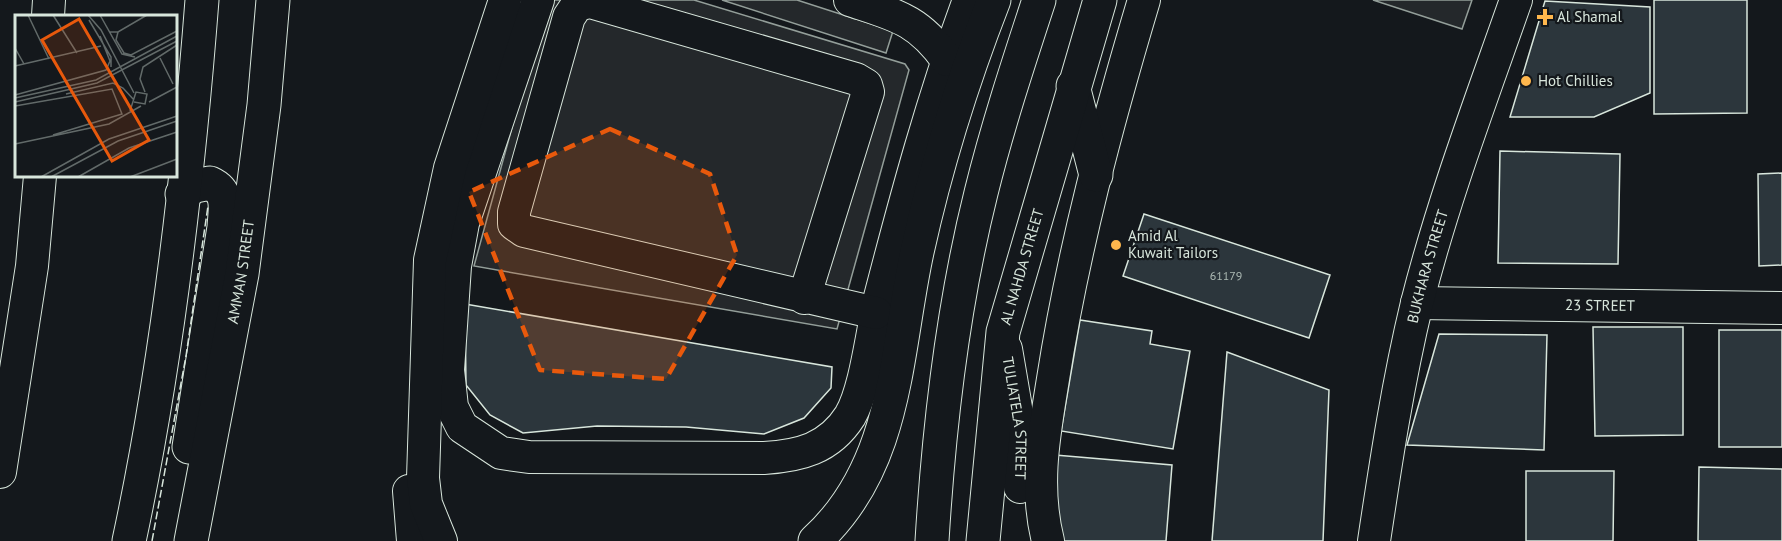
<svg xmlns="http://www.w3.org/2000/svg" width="1782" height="541" viewBox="0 0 1782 541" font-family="'PT Sans',sans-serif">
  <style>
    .parking { fill: #24282b; stroke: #939e99; stroke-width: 1.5 }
    .building { fill: #2c363c; stroke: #d8e6dc; stroke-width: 1.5 }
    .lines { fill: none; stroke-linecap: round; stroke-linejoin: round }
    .minor-casing { stroke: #d8e6dc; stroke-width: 34 }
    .major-casing { stroke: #d8e6dc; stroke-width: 35 }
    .minor { stroke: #14181c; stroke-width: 32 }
    .major { stroke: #14181c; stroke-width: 33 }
    .fence { stroke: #d8e6dc; stroke-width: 1.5; stroke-dasharray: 8 3; stroke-linecap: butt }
    .marked { fill: #e8590c; fill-opacity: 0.2; stroke: #e8590c; stroke-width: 4.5; stroke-dasharray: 12 8; stroke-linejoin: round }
    .poi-dot { fill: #ffb74d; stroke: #14181c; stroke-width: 2 }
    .labels { text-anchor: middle; stroke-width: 4.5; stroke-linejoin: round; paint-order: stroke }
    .number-label { font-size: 12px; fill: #adbab4 }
    .poi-label { font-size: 15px; fill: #d8e6dc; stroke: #14181c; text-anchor: start }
    .street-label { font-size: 15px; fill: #d8e6dc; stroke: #14181c }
    .inset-road { fill: none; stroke: #626a69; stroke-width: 1.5 }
    .view { fill: #e8590c; fill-opacity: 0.15; stroke: #e8590c; stroke-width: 3 }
    .inset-edge { fill: none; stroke: #d8e6dc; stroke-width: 3 }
  </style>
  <rect width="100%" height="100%" fill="#14181c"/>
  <!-- parking -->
  <g class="parking">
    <path d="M547 0H694L905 64 909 70 837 329 474 266Z"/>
    <path d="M722 0H797L893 31 886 53Z"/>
    <path d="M1373 0H1472L1462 29Z"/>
  </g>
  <!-- building -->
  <g class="building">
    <path d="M1654 0H1747V113L1654 114Z"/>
    <path d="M1545 1 1650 7V93L1594 117H1510Z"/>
    <path d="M1500 151 1620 154 1618 264 1498 263Z"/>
    <path d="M1782 173V265L1759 266 1758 174Z"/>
    <path d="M1144 214 1330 275 1309 338 1123 276Z"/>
    <path d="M465 304 832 367 831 388 804 418 764 434 686 427 597 426 523 433 490 415 466 385Z"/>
    <path d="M1080 320 1152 331 1150 344 1190 351 1173 449 1061 431Z"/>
    <path d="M1593 327H1683V435L1595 436Z"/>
    <rect x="1719" y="330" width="63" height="117"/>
    <path d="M1439 334 1547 335 1544 450 1407 445Z"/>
    <path d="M1227 352 1329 390 1323 541H1212Z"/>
    <path d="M1055 455 1172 465 1166 541H1062L1047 524Z"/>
    <path d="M1699 467 1782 469V541H1698Z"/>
    <path d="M1526 471H1614L1613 541H1526Z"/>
  </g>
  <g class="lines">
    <!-- minor casing -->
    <g class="minor-casing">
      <g id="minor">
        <path d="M538 0 463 223 455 266 448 370 452 407 462 427 501 453 529 457 764 458C799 456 829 449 850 416 866 389 872 330 880 297 906 197 933 97 969 0"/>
        <path d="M850 0C895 15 918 19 947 60"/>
        <path d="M48 16 49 0"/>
        <path d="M804 298 868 92 866 85 856 79 590 2 577 5 569 17 514 212V224L524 231 876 313"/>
        <path id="s1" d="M1417 303 1782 308"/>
        <path id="s2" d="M1006 349 1021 437 1020 487"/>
        <path d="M0 472 32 266 40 176"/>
        <path d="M409 491 413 541"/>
        <path d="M441 541 426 504 423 478 430 260 450 168 505 0"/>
        <path d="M1048 541C1034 485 1044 435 1053 379 1073 251 1107 124 1144 0"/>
        <path id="s3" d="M1374 541C1386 461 1398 382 1417 303 1443 200 1481 100 1516 0"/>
      </g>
    </g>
    <!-- major casing -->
    <g class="major-casing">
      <g id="major">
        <path d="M1073 86 1096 175"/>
        <path d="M182 194 195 186 210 183C230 192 225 209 224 227L189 447"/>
        <path d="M129 541C167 364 188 181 202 0"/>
        <path id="s4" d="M191 541 242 274 264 105 273 0"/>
        <path d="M815 541C898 465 895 354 917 252 936 166 962 82 994 0"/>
        <path d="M932 541C939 425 953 305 981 193 997 128 1018 64 1039 0"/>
        <path id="s5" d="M983 541 1003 332 1100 0"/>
      </g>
    </g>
    <!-- minor -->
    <use href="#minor" class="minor"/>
    <!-- major -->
    <use href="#major" class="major"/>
    <!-- fence -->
    <path class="fence" d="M152 541 186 356 208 206"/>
  </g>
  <!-- marked area -->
  <path class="marked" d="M610 129 710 174 737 255 666 379 540 370 469 192Z"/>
  <!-- markers -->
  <g class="poi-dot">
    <path d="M1542 8h6v6h6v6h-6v6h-6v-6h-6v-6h6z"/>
    <circle cx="1526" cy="81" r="6"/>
    <circle cx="1116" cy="245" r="6"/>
  </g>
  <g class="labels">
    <!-- number labels -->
    <g class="number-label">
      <text x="1226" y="280">61179</text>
    </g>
    <!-- poi labels -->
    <g class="poi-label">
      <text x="1557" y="22">Al Shamal</text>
      <text x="1538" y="86">Hot Chillies</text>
      <text x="1128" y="241">Amid Al<tspan x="1128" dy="17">Kuwait Tailors</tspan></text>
    </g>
    <!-- street labels -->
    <g class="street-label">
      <text dy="5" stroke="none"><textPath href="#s3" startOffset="280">BUKHARA STREET</textPath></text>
      <text dy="5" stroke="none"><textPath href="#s5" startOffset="278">AL NAHDA STREET</textPath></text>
      <text dy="5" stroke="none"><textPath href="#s4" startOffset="274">AMMAN STREET</textPath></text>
      <text dy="5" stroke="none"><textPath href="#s1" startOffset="183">23 STREET</textPath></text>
      <text dy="5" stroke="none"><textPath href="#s2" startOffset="70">TULIATELA STREET</textPath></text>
    </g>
  </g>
  <!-- overview -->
  <g transform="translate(15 15)">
    <rect width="162" height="162" fill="#14181c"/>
    <path class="inset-road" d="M13 0 34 44M38 0 62 38M73 0 86 15 119 78M85 0 107 39 120 42M74 5 96 42V52M95 17H103L132 0M103 17 101 25 109 38 116 40 162 16M0 33 9 49M145 43 158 69M0 51 86 31M130 77 125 64 128 52 162 30M51 79 98 68 108 73 119 85M0 80 91 55 95 46 85 21M0 83 81 65 162 21M0 87 82 68 162 26M134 87 162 72M0 91 97 74 107 99 38 120M115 96 121 77 132 79 130 89 119 87M0 129 94 109 126 91M26 162 94 124 162 101M36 162 103 126 162 106M63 162 114 133 162 117M115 162 162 144"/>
    <path class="view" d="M64 4 134 125 97 146 27 25Z"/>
    <rect width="162" height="162" class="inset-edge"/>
  </g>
</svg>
